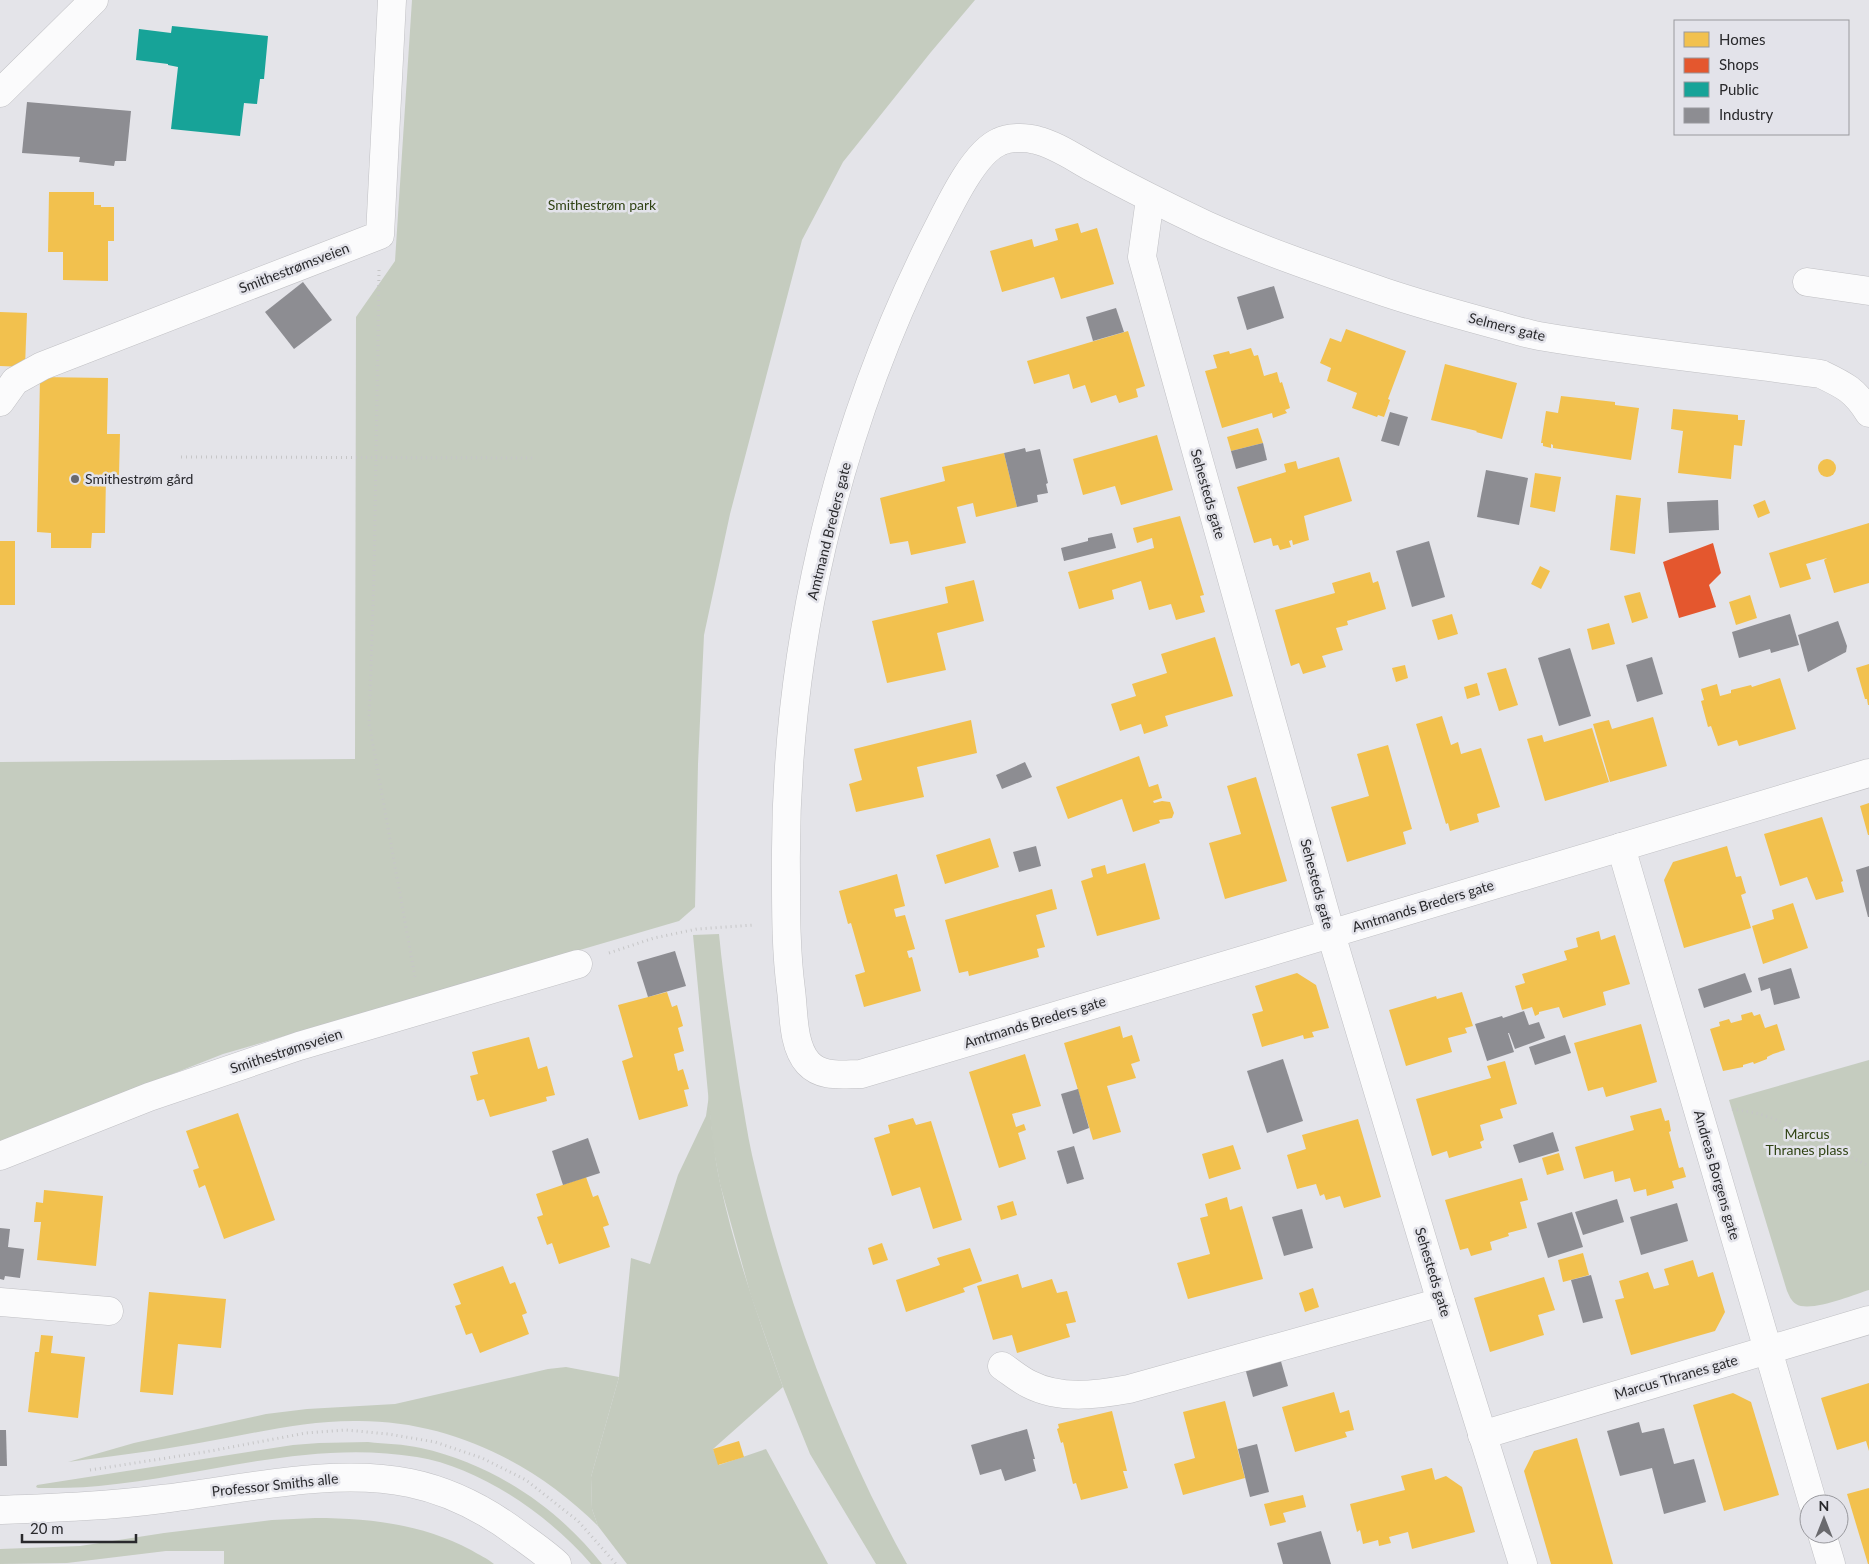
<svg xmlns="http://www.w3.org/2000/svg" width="1869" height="1564" viewBox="0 0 1869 1564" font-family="Lato,sans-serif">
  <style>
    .green { fill: #c5ccbf }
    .forest { fill: #c4cbbe }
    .homes { fill: #f2c14e }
    .shops { fill: #e4572e }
    .public { fill: #17a398 }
    .industry { fill: #8d8d92 }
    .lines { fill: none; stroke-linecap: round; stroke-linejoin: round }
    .street-casing { stroke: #c0c0c4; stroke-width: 29 }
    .path { stroke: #c6c6c7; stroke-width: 3; stroke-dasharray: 1 4; stroke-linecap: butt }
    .street { stroke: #fbfbfc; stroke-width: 28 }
    .poi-dot { fill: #6a6a6e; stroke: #e3e3ea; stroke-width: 2 }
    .labels { text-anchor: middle; stroke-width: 5; stroke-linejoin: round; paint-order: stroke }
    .park-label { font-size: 14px; fill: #304314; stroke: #e3e3ea }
    .street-label { font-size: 14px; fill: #29292c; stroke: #e3e3ea }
    .poi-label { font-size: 14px; fill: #29292c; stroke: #e3e3ea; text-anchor: start }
  </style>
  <rect width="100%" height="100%" fill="#e4e4e9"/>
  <!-- green -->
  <g class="green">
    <path d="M412 0H975L931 52 843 162 802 240 730 514 704 635 698 764 695 907 679 921 223 1054 0 1142V762L355 759 356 317 395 261Z"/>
    <path d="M719 934C724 985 732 1036 740 1088 744 1110 747 1133 752 1155 784 1295 837 1439 907 1564H876L810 1454 783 1387 751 1296 720 1184 713 1146 693 935Z"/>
    <path d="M1869 1060V1290C1853 1295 1810 1313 1796 1304 1791 1301 1789 1295 1787 1291L1729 1100Z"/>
    <path d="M566 1367 619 1377 591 1477 592 1509 598 1526C535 1463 450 1421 359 1421 305 1420 252 1434 199 1443 156 1451 112 1456 68 1462L134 1443 266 1414 307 1409 395 1404 548 1369Z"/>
    <path d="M368 1442C385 1444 404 1444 421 1448 493 1464 557 1507 602 1564H591C550 1516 480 1467 417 1457 310 1439 205 1476 99 1486 78 1488 58 1488 38 1488L36 1487 37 1485 293 1445 319 1443Z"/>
    <path d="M315 1518C370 1518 422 1524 471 1550 479 1555 487 1558 494 1564H224V1551H166L67 1563 0 1564V1549L80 1546 164 1533 272 1520Z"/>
  </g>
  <!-- forest -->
  <path class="forest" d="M709 1095C711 1125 714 1154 720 1183 735 1252 759 1320 783 1387L713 1449 719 1465 766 1449 828 1564H627L598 1526 592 1509 591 1477 619 1377 631 1258 650 1264 678 1175 706 1116Z"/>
  <!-- homes -->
  <g class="homes">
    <path d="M49 192H94V205H101V207H114V241H108V281L63 280V252H48Z"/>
    <path d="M1078 223 1081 233 1097 228 1114 284 1061 299 1054 277 1002 292 990 251 1032 239 1034 247 1058 240 1055 229Z"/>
    <path d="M0 312 27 313 25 367 0 366Z"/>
    <path d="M1346 329 1406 351 1388 399 1390 400 1384 417 1378 415 1377 417 1352 408 1357 393 1327 381 1331 368 1320 363 1330 338 1341 342Z"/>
    <path d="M1128 331 1145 386 1136 389 1138 397 1119 403 1116 395 1091 403 1085 385 1073 389 1069 374 1034 384 1027 361Z"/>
    <path d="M1251 348 1254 356 1258 355 1264 376 1277 372 1280 383 1282 382 1290 408 1285 410 1287 413 1273 418 1272 413 1222 428 1205 371 1217 368 1213 355 1229 351 1230 354Z"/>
    <path d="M1445 364 1517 383 1502 439 1476 432 1477 431 1431 420Z"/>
    <path d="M40 377 108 378 107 434H120L119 475H106L105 533H92L91 548H51V533L37 532Z"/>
    <path d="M1561 396 1615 402V405L1639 408 1631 460 1553 448V445L1551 444V448L1543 446V443H1541L1546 411 1558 413Z"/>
    <path d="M1673 409 1738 415V420H1745L1742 446 1734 445 1731 479 1678 473 1683 431 1671 429Z"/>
    <path d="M1258 428 1263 443 1231 451 1227 437Z"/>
    <path d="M1157 435 1173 490 1121 505 1115 486 1083 495 1073 459Z"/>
    <path d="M1004 453 1017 507 976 517 973 503 957 507 966 543 911 555 908 541 890 544 880 498 945 481 942 467Z"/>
    <path d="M1339 457 1352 501 1304 516 1309 540 1293 545 1292 540 1289 541 1291 547 1280 550 1278 545 1273 546 1271 538 1254 543 1237 487 1286 472 1284 464 1296 461 1298 469Z"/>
    <circle cx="1827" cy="468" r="9"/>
    <path d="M1535 473 1561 477 1555 512 1530 507Z"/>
    <path d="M1616 495 1641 498 1635 554 1610 550Z"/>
    <path d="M1765 500 1770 513 1758 518 1753 505Z"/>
    <path d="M1180 516 1204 595 1200 596 1205 612 1176 620 1171 604 1149 610 1141 581 1112 590 1114 599 1079 609 1068 572 1154 548 1152 538 1137 543 1133 528Z"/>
    <path d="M1869 523V583L1834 593 1824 560 1827 558 1806 564 1811 579 1780 588 1769 553Z"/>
    <rect x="0" y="541" width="15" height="64"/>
    <path d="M1540 566 1550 571 1541 589 1531 584Z"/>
    <path d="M1370 572 1373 583 1378 581 1386 609 1347 621 1348 625 1336 628 1343 650 1322 656 1326 667 1303 674 1299 663 1291 666 1275 610 1335 593 1332 583Z"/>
    <path d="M974 580 984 621 937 633 946 670 887 683 872 621 948 603 945 587Z"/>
    <path d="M1640 592 1648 618 1632 623 1624 596Z"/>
    <path d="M1750 595 1757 618 1736 625 1729 602Z"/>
    <path d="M1452 614 1458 634 1438 640 1432 620Z"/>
    <path d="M1609 623 1615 644 1592 650 1587 629Z"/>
    <path d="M1215 637 1233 696 1165 716 1168 726 1144 734 1141 724 1120 731 1111 704 1136 696 1132 684 1167 673 1161 654Z"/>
    <path d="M1869 664V705H1868L1867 699H1865L1856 668Z"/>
    <path d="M1405 665 1408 678 1396 682 1392 668Z"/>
    <path d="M1506 668 1518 705 1499 711 1487 673Z"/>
    <path d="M1780 678 1796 729 1739 746 1737 740 1718 746 1711 726 1708 727 1701 701 1704 700 1701 689 1717 684 1720 696 1731 693V690L1751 685 1752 687Z"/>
    <path d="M1477 683 1480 695 1467 699 1464 687Z"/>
    <path d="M1442 716 1451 745 1458 742 1461 754 1481 748 1500 807 1477 814 1479 822 1450 831 1448 823 1446 824 1416 724Z"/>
    <path d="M1653 717 1667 766 1610 782 1593 724 1609 720 1612 729Z"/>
    <path d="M971 720 977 753 917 767 924 797 856 812 849 784 862 780 854 749Z"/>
    <path d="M1592 728 1609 782 1545 801 1527 739 1542 735 1544 742Z"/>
    <path d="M1388 745 1412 829 1403 832 1406 844 1347 862 1331 807 1369 796 1357 754Z"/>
    <path d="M1139 756 1149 787 1158 784 1162 798 1153 801 1154 803 1162 801 1170 802 1174 813 1172 818 1159 820 1160 823 1133 832 1122 799 1068 819 1056 787Z"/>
    <path d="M1256 777 1287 881 1225 899 1209 843 1241 834 1227 786Z"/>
    <path d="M1869 803V835H1868L1860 806Z"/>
    <path d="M1822 817 1843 881 1841 882 1844 892 1816 900 1807 877 1780 886 1764 834Z"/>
    <path d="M990 838 999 867 945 884 936 855Z"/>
    <path d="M1727 846 1736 877 1741 876 1746 893 1741 895 1751 928 1684 948 1664 880 1673 862Z"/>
    <path d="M1145 863 1160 919 1097 936 1081 881 1093 877 1091 869 1105 865 1107 874Z"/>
    <path d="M897 874 905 906 894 909 896 917 905 915 915 949 907 951 909 958 912 957 921 991 864 1007 855 975 865 972 851 923 848 924 839 891Z"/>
    <path d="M1052 889 1057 909 1036 915 1045 947 1037 949 1039 957 969 976 968 971 959 973 945 920Z"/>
    <path d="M1793 903 1808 948 1763 964 1752 926 1774 919 1772 910Z"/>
    <path d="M1599 931 1601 940 1615 935 1630 984 1603 992 1606 1005 1563 1018 1559 1007 1539 1012V1014L1535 1016 1532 1007 1522 1010 1515 986 1525 983 1522 974 1567 960 1564 951 1578 947 1576 938Z"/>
    <path d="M1297 973 1316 985 1329 1028 1312 1032 1314 1037 1304 1039 1303 1035 1262 1047 1252 1014 1263 1011 1255 986Z"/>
    <path d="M667 992 672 1007 677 1005 683 1026 678 1028 684 1051 674 1054 678 1071 683 1069 689 1089 684 1090 688 1106 639 1120 622 1061 633 1057 618 1005Z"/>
    <path d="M1462 992 1473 1026 1465 1028 1467 1033 1448 1038 1452 1052 1406 1066 1389 1010 1436 996 1437 999Z"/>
    <path d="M1752 1012 1754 1016 1760 1014 1765 1028 1777 1024 1785 1050 1773 1054 1767 1057V1059L1754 1064 1753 1062 1743 1065V1067L1723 1071 1710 1029 1720 1026 1719 1022 1729 1019 1731 1023 1742 1020 1741 1015Z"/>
    <path d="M1641 1024 1657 1082 1606 1097 1603 1087 1588 1091 1574 1043Z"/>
    <path d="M1120 1026 1123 1038 1132 1035 1140 1061 1131 1064 1136 1078 1107 1086 1121 1132 1093 1140 1064 1043Z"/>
    <path d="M529 1037 538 1069 547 1066 555 1095 546 1097 547 1101 490 1117 484 1099 477 1101 470 1076 478 1074 472 1052Z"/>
    <path d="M1025 1054 1041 1106 1012 1114 1016 1127 1024 1124 1026 1130 1018 1133 1026 1159 999 1168 969 1072Z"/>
    <path d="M1505 1061 1517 1104 1500 1109 1503 1118 1480 1125 1484 1140 1480 1142 1482 1148 1449 1158 1447 1151 1432 1156 1416 1099 1491 1078 1487 1066Z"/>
    <path d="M1661 1108 1665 1121 1669 1120 1671 1131 1669 1132 1679 1168 1683 1167 1686 1177 1672 1181 1674 1188 1647 1196 1646 1189 1634 1192 1630 1178 1615 1182 1613 1171 1584 1179 1575 1147 1634 1130 1630 1116Z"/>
    <path d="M238 1113 275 1220 224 1239 205 1185 199 1188 193 1170 199 1168 186 1131Z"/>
    <path d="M913 1118 916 1125 931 1121 962 1220 933 1229 920 1187 892 1196 874 1138 890 1133 888 1125Z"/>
    <path d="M1358 1119 1381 1197 1344 1208 1340 1196 1326 1200 1324 1194 1320 1196 1316 1184 1297 1189 1287 1155 1306 1149 1302 1135Z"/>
    <path d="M1233 1145 1241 1169 1209 1179 1202 1154Z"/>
    <path d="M1559 1153 1564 1170 1547 1175 1542 1158Z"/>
    <path d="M586 1177 593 1197 598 1195 609 1225 603 1227 610 1247 559 1264 552 1243 547 1245 537 1217 543 1215 536 1194Z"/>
    <path d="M1522 1178 1528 1200 1520 1202 1527 1228 1508 1233 1509 1236 1490 1242 1492 1250 1471 1256 1468 1248 1460 1250 1445 1200Z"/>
    <path d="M44 1190 103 1196 96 1266 37 1260 41 1222H34L36 1202 43 1203Z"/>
    <path d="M1227 1197 1230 1210 1242 1206 1263 1279 1188 1299 1177 1263 1210 1254 1200 1218 1208 1216 1205 1204Z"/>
    <path d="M1013 1201 1017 1215 1001 1220 997 1206Z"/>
    <path d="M882 1243 888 1260 873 1265 868 1248Z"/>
    <path d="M970 1248 982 1281 963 1288 965 1292 906 1312 896 1280 940 1265 937 1258Z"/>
    <path d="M1583 1253 1589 1275 1563 1282 1558 1260Z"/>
    <path d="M1693 1260 1698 1277 1713 1272 1725 1312 1715 1331 1631 1355 1615 1300 1624 1298 1619 1281 1648 1272 1654 1289 1669 1285 1664 1269Z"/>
    <path d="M503 1266 510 1284 515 1282 527 1313 522 1315 529 1334 480 1353 472 1333 466 1335 455 1306 461 1304 453 1284Z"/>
    <path d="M1018 1274 1022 1288 1052 1279 1057 1293 1067 1291 1076 1322 1066 1324 1070 1337 1017 1353 1012 1335 993 1340 977 1286Z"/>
    <path d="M1544 1277 1555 1310 1538 1315 1544 1335 1490 1352 1474 1298Z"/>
    <path d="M1313 1288 1319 1307 1305 1312 1299 1293Z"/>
    <path d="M149 1292 226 1299 221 1348 178 1344 173 1395 140 1392Z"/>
    <path d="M41 1335 53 1336 51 1353 85 1357 78 1418 28 1412 35 1352H39Z"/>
    <path d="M1869 1383V1451L1866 1441 1837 1450 1821 1398Z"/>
    <path d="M1334 1392 1340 1413 1349 1410 1354 1430 1345 1432 1347 1437 1295 1452 1282 1407Z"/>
    <path d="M1733 1393 1751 1402 1779 1495 1724 1511 1693 1405Z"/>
    <path d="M1225 1401 1245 1478 1183 1495 1174 1464 1195 1458 1183 1412Z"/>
    <path d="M1112 1411 1127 1471H1123L1128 1488 1081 1500 1076 1483 1073 1484 1063 1442 1061 1443 1057 1429 1059 1428 1058 1424Z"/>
    <path d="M1577 1438 1613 1564H1551L1524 1471 1534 1451Z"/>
    <path d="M739 1441 744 1457 718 1465 713 1449Z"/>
    <path d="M1432 1468 1435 1480 1446 1476 1462 1487 1475 1532 1412 1549 1408 1532 1389 1537 1391 1543 1379 1546 1378 1540 1363 1544 1360 1530 1357 1532 1350 1504 1405 1490 1401 1476Z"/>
    <path d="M1869 1488V1564H1868L1847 1494Z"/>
    <path d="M1303 1495 1306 1507 1283 1513 1286 1522 1270 1526 1264 1504Z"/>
  </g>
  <!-- shops -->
  <path class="shops" d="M1713 543 1721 573 1709 585 1716 607 1679 618 1663 562Z"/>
  <!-- public -->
  <path class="public" d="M172 26 268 36 264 79H260L257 104 244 103 240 136 171 129 178 67 168 65V64L136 60 139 29 171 33Z"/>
  <!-- industry -->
  <g class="industry">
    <path d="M27 102 131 111 126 161H115L114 166 79 162 80 157 22 153Z"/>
    <path d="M303 282 332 320 294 349 265 312Z"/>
    <path d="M1274 286 1284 318 1247 330 1237 297Z"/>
    <path d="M1116 308 1124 332 1093 341 1086 317Z"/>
    <path d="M1390 412 1408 417 1399 446 1381 441Z"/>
    <path d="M1263 443 1267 460 1236 469 1231 451Z"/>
    <path d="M1025 448 1026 452 1040 449 1048 483 1046 484 1048 493 1037 495 1038 502 1017 507 1004 453Z"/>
    <path d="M1486 470 1528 478 1519 525 1477 517Z"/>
    <path d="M1718 500 1719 530 1669 533 1667 502Z"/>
    <path d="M1112 533 1116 548 1064 561 1061 548 1088 541V538Z"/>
    <path d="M1429 541 1445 597 1412 607 1396 551Z"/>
    <path d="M1790 614 1799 645 1771 653 1770 649 1739 658 1732 632Z"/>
    <path d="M1838 621 1847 646 1846 652 1808 672 1798 635Z"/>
    <path d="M1570 648 1591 716 1559 726 1538 658Z"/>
    <path d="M1652 657 1663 694 1637 702 1626 665Z"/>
    <path d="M1025 762 1032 777 1002 789 996 775Z"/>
    <path d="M1036 846 1041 866 1019 872 1013 852Z"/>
    <path d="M1869 866V917H1868L1856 870Z"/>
    <path d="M675 951 686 986 648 997 637 962Z"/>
    <path d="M1791 968 1800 998 1774 1005 1770 988 1761 991 1758 978Z"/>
    <path d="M1745 973 1752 992 1704 1008 1698 989Z"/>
    <path d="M1524 1011 1529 1025 1539 1022 1545 1038 1515 1049 1509 1033H1508L1514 1052 1487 1061 1475 1024 1502 1016 1503 1018Z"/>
    <path d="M1565 1035 1571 1053 1535 1065 1529 1047Z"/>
    <path d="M1283 1059 1303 1121 1267 1133 1247 1071Z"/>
    <path d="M1078 1089 1089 1128 1073 1134 1061 1094Z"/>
    <path d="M1553 1132 1559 1151 1519 1163 1513 1145Z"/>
    <path d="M588 1138 600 1173 563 1185 552 1151Z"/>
    <path d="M1074 1146 1084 1179 1067 1184 1057 1151Z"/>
    <path d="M1617 1199 1624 1222 1583 1235 1575 1212Z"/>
    <path d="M1677 1203 1688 1241 1641 1255 1630 1217Z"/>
    <path d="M1302 1209 1313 1248 1284 1256 1272 1217Z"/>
    <path d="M1572 1212 1583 1247 1548 1258 1537 1223Z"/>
    <path d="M0 1228 10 1229 8 1247 24 1249 20 1278 5 1276 4 1280 0 1279Z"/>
    <path d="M1591 1275 1603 1318 1583 1323 1571 1280Z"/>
    <path d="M1280 1358 1288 1386 1253 1397 1245 1368Z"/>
    <path d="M1639 1422 1642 1433 1664 1428 1674 1464 1694 1459 1706 1502 1664 1514 1652 1468 1620 1476 1607 1431Z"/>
    <path d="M1027 1429 1035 1459H1033L1036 1471 1005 1481 1001 1469 980 1475 971 1445Z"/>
    <path d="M0 1430H6L7 1466H0Z"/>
    <path d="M1257 1444 1269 1492 1250 1497 1238 1449Z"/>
    <path d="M1321 1531 1331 1564H1283L1277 1543Z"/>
  </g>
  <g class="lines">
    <!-- street casing -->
    <g class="street-casing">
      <g id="street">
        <path d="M0 93 94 0"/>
        <path d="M1150 199 1142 257 1331 934 1441 1302 1523 1564"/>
        <path d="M1807 282 1869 291"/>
        <path d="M0 402 15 381 42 366 380 235 392 0"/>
        <path d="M1869 413C1855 390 1844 385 1821 374 1727 361 1632 352 1539 336 1523 333 1508 328 1493 324 1456 314 1420 304 1384 292 1323 271 1264 251 1206 225 1168 207 1132 189 1095 169 1076 159 1057 145 1036 140 1026 137 1008 137 999 142 973 153 948 209 935 234 835 431 783 656 786 876 786 914 786 952 791 990 794 1012 792 1045 808 1063 822 1078 842 1074 861 1074L1869 773"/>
        <path d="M1621 847 1813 1504"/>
        <path d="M0 1156 149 1097 299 1046 578 964"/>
        <path d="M0 1302 109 1311"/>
        <path d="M1002 1366C1011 1372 1019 1379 1029 1384 1060 1400 1096 1395 1129 1389L1441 1302"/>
        <path d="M1482 1435 1869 1320"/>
        <path d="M0 1510C54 1508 109 1506 162 1499 240 1490 333 1467 410 1483 449 1491 486 1510 518 1534 532 1544 545 1553 557 1564"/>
        <path d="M1822 1534 1831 1564"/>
      </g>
    </g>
    <!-- path -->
    <g class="path">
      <path d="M379 270 374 578 369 723 415 977"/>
      <path d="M181 457 535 458"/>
      <path d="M609 953 654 938 697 929 754 925"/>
      <path d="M1732 1109 1756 1113 1772 1118 1869 1166"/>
      <path d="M90 1470 205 1452 306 1433 346 1430 388 1434 435 1442 482 1458 526 1480 578 1521 616 1564"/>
    </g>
    <!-- street -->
    <use href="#street" class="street"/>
  </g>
  <!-- markers -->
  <circle class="poi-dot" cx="75" cy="479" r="5"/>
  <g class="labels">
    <!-- park labels -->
    <g class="park-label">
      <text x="602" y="210">Smithestrøm park</text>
      <text x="1807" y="1139">Marcus<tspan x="1807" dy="16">Thranes plass</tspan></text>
    </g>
    <!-- street labels -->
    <g class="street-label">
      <text transform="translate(294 268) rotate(-21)" y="5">Smithestrømsveien</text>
      <text transform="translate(1507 327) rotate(14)" y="5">Selmers gate</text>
      <text transform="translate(1208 494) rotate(74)" y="5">Sehesteds gate</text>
      <text transform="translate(829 531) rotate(-76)" y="5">Amtmand Breders gate</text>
      <text transform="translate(1317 884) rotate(75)" y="5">Sehesteds gate</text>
      <text transform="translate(1423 906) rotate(-17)" y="5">Amtmands Breders gate</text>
      <text transform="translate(1035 1022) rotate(-17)" y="5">Amtmands Breders gate</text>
      <text transform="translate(286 1051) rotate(-18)" y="5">Smithestrømsveien</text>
      <text transform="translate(1717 1175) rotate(74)" y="5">Andreas Borgens gate</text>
      <text transform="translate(1433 1272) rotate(73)" y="5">Sehesteds gate</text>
      <text transform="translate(1676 1377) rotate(-16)" y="5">Marcus Thranes gate</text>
      <text transform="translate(275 1485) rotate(-6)" y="5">Professor Smiths alle</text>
    </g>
    <!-- poi labels -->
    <g class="poi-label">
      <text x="85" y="484">Smithestrøm gård</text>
    </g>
  </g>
  <!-- legend -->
  <rect x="1674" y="20" width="175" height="115" fill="#e3e3ea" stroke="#99999e"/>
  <rect x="1684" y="32" width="25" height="15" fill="#f2c14e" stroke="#99999e"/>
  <text x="1719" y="45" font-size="15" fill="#29292c">Homes</text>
  <rect x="1684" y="58" width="25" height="15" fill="#e4572e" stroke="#99999e"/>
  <text x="1719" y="70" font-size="15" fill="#29292c">Shops</text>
  <rect x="1684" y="82" width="25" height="15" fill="#17a398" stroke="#99999e"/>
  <text x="1719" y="95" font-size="15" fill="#29292c">Public</text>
  <rect x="1684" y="108" width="25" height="15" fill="#8d8d92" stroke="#99999e"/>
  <text x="1719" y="120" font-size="15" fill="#29292c">Industry</text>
  <!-- north arrow -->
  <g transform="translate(1824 1519)"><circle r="24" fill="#e3e3ea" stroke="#99999e"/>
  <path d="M0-4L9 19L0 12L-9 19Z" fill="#6a6a6e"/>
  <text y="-8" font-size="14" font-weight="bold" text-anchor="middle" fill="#29292c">N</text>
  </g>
  <!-- scale -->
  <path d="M22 1534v8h114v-8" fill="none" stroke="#29292c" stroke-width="2.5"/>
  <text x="30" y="1534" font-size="15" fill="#29292c" stroke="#e3e3ea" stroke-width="4" paint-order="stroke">20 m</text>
</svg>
